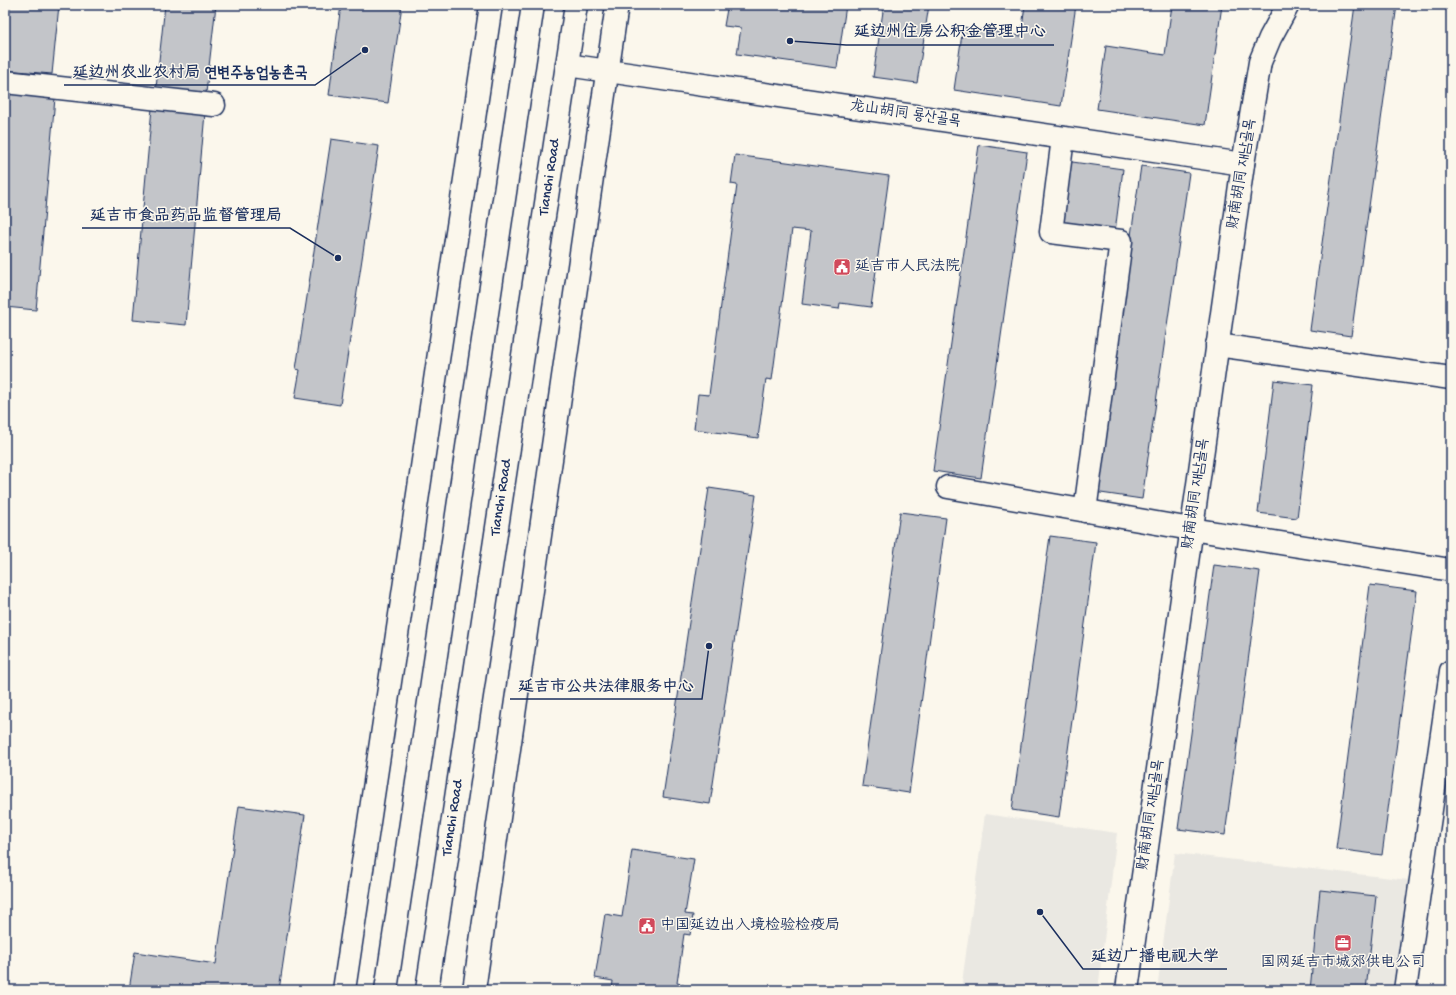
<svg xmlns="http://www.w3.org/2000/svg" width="1456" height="995" viewBox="0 0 1456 995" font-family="'Gochi Hand','LXGW WenKai TC','Poor Story',sans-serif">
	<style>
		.built { fill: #eae8e2 }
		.building { fill: #c3c5c9; stroke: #1b2f5e }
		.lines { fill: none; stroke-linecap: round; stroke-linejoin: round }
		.minor-casing { stroke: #1b2f5e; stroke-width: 25 }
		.major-casing { stroke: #1b2f5e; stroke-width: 25 }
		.minor { stroke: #fbf7ec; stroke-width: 22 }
		.major { stroke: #fbf7ec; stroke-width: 22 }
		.labels { text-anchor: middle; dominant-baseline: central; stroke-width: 3; stroke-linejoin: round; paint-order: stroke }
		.street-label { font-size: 15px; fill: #1b2f5e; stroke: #fbf7ec }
		.poi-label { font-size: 15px; fill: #1b2f5e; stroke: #fbf7ec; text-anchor: start }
		.leader { fill: none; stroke: #1b2f5e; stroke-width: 1.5 }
		.callout-dot { fill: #1b2f5e; stroke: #fbf7ec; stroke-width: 1.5 }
		.callout-label { font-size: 16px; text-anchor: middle; font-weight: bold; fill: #1b2f5e; stroke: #fbf7ec; stroke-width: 3; stroke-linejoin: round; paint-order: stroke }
	</style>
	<rect width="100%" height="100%" fill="#fbf7ec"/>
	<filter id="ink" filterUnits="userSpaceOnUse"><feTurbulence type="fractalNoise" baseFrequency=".025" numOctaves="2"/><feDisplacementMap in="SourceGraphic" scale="8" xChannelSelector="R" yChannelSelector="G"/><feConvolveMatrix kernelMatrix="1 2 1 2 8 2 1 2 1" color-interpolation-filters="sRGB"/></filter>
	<g filter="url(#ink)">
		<g class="built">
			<path d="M985,814L1117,833L1098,990H961Z"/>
			<path d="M1175,853L1409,880L1392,990H1157Z"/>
		</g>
		<g class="building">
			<path d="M8,5H59L52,74L5,70V33Z"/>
			<path d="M165,5H216L206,93L156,88Z"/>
			<path d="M341,5H402L388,103L329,95Z"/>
			<path d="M698,5H846L837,68L737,54L741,28L724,26L727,9Z"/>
			<path d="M884,5H929L917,83L873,77Z"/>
			<path d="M1025,5H1076L1061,106L954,90L963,27L1021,36Z"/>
			<path d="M1172,5H1222L1205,125L1097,109L1106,46L1165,55Z"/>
			<path d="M1355,5H1397L1351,336L1310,330Z"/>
			<path d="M5,93L55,98L36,310L5,307Z"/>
			<path d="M152,108L205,113L186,325L133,320Z"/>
			<path d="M331,139L379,146L340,405L295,398L300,370L296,369Z"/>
			<path d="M979,145L1027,152L981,478L933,471Z"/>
			<path d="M735,155L889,176L871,307L840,303L839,309L802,304L811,231L792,229L772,380L766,379L758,438L694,429L698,394L709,395L737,185L731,184Z"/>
			<path d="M1065,161L1123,169L1115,232L1057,225Z"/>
			<path d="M1141,166L1189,173L1142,499L1094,492Z"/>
			<path d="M1274,380L1313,385L1297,518L1258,513Z"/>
			<path d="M709,488L756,495L710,804L663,797Z"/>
			<path d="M900,512L946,518L909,793L862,786Z"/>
			<path d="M1050,536L1096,542L1059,817L1012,810Z"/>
			<path d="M1214,565L1260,571L1225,835L1178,829Z"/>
			<path d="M1370,585L1417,591L1382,855L1336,849Z"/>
			<path d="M239,806L305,815L279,990H129L135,952L216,964Z"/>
			<path d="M632,850L694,859L685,914L693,915L690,935L684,934L677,983L683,984L682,990H612L613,981L595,978L605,914L622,917Z"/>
			<path d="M1320,890L1376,896L1366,990H1310Z"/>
		</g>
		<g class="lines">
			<defs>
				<g id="minor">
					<path d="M567,65L1243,164"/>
					<path d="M5,82L214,105"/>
					<path d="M1063,138L1051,232L1121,241L1085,511"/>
					<path d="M1217,345L1451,378"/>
					<path d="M948,487L1191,529L1451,570"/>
					<path d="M344,990L491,5"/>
					<path d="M474,990L617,5"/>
					<path d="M1127,990L1243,164L1260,62L1270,38L1288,5"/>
					<path d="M1405,990L1451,671"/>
				</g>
				<g id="major">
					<path d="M386,990L533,5"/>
					<path id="s1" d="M427,990L576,5"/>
				</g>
			</defs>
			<use href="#minor" class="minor-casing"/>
			<use href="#major" class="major-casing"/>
			<use href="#minor" class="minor"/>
			<use href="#major" class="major"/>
		</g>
	</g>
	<defs>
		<symbol id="civic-square" viewBox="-11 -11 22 22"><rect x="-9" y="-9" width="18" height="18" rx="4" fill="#d1495b" stroke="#fbf7ec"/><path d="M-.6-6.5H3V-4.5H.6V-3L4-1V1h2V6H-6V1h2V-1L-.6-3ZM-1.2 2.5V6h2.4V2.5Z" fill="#fff"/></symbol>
		<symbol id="office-square" viewBox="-11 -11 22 22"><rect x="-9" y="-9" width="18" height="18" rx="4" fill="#d1495b" stroke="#fbf7ec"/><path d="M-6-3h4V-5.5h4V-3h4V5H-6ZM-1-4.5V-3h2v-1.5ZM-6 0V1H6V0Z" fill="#fff"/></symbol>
	</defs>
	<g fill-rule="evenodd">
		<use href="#civic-square" x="832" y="257" width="20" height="20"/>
		<use href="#civic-square" x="637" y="916" width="20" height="20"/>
		<use href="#office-square" x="1333" y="933" width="20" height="20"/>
	</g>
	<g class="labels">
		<g class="street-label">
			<text transform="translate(905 114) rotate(8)">龙山胡同 룡산골목</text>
			<text transform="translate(1242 174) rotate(-81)">财南胡同 재남골목</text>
			<text stroke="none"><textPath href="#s1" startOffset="822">Tianchi Road</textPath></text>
			<text transform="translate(1196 494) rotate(-82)">财南胡同 재남골목</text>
			<text stroke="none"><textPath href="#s1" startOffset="498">Tianchi Road</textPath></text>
			<text transform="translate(1151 815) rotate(-82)">财南胡同 재남골목</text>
			<text stroke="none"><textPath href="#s1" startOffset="174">Tianchi Road</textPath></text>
		</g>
		<g class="poi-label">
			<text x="855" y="267">延吉市人民法院</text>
			<text x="660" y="926">中国延边出入境检验检疫局</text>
			<text x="1343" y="963" text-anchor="middle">国网延吉市城郊供电公司</text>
		</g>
	</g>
	<path class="leader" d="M790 41L846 45H1054M365 50L315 85H64M338 258L290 228H82M709 646L702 699H510M1040 912L1083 969H1227"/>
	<g class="callout-dot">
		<circle cx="790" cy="41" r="4"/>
		<circle cx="365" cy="50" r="4"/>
		<circle cx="338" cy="258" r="4"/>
		<circle cx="709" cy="646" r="4"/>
		<circle cx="1040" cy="912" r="4"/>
	</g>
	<g class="callout-label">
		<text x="950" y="36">延边州住房公积金管理中心</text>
		<text x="190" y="77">延边州农业农村局 연변주농업농촌국</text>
		<text x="186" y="220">延吉市食品药品监督管理局</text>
		<text x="606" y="691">延吉市公共法律服务中心</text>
		<text x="1155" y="961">延边广播电视大学</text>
	</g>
	<rect width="1456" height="995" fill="none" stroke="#fbf7ec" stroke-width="20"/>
	<rect x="10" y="10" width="1436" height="975" fill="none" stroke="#1b2f5e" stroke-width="1.5" filter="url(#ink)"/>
</svg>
